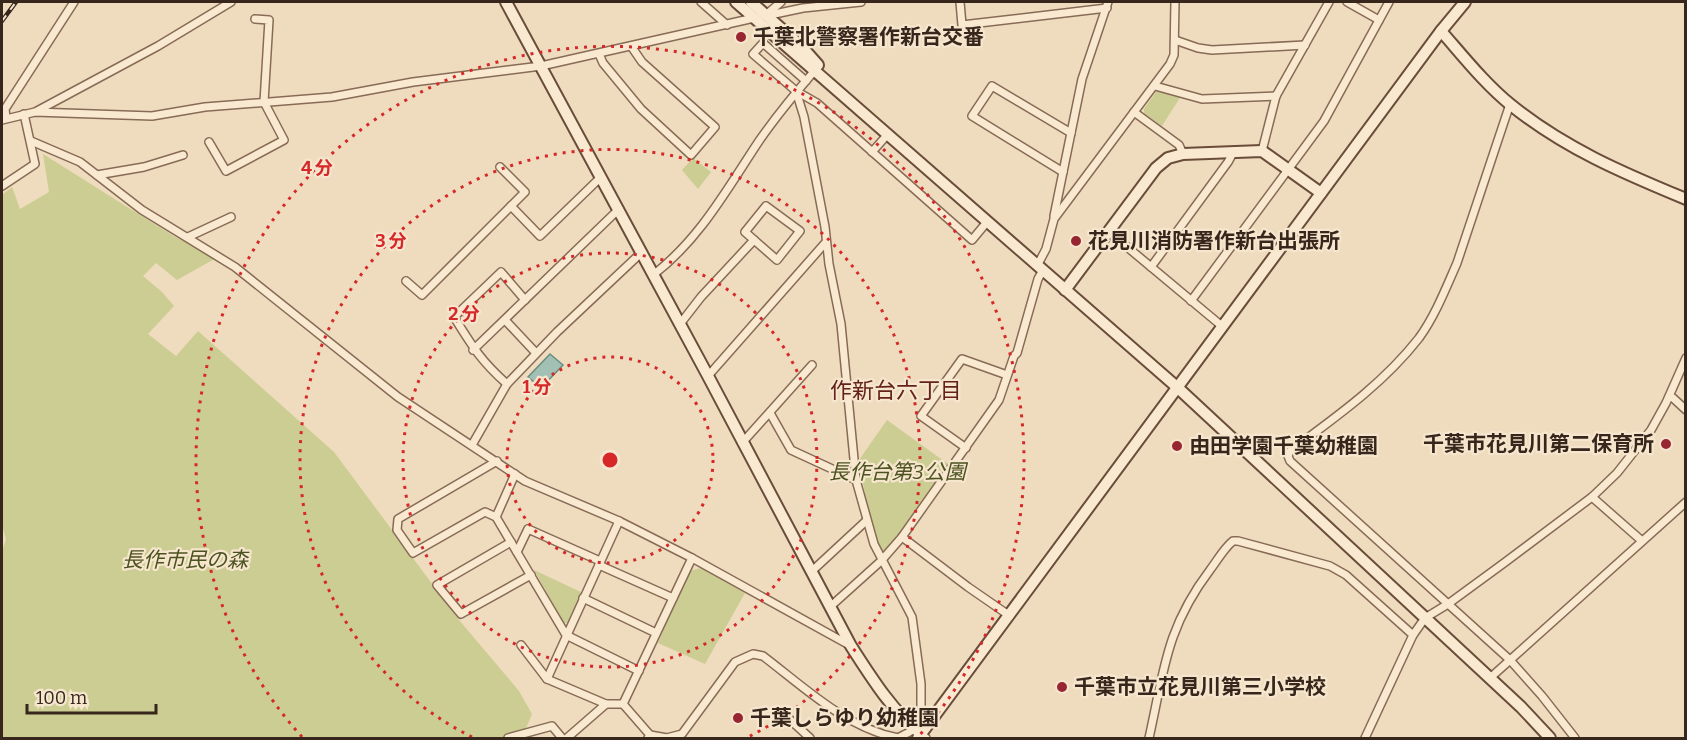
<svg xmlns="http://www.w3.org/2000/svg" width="1687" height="740" viewBox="0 0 1687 740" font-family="Bitter,'Noto Sans JP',serif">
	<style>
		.green { fill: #cccd92 }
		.water { fill: #a2c0b4; stroke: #698e81; stroke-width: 1.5 }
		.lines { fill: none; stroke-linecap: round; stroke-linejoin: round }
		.street-casing { stroke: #876b56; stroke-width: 10 }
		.secondary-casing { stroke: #694d3a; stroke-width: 14 }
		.street { stroke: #fae9d1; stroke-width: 7 }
		.secondary { stroke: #fae9d1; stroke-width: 10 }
		.rail-casing { stroke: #36261b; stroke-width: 4.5 }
		.rail { stroke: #f6e6ce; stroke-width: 2; stroke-dasharray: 7; stroke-linecap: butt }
		.ring { fill: none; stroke: #d62828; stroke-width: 3; stroke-dasharray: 3 6 }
		.poi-dot { fill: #982532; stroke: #f6e6ce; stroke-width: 2 }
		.labels { text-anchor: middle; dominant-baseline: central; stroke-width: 4.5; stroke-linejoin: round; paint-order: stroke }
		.poi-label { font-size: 21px; font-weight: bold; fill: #36261b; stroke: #f6e6ce; text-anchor: start }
		.park-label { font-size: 21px; font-style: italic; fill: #4c5321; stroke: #f6e6ce }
		.neighbourhood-label { font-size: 22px; fill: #64221a; stroke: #f6e6ce }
		.centre { fill: #d62828; stroke: #f6e6ce; stroke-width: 3 }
		.ring-label { font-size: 18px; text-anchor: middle; font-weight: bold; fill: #d62828; stroke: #f6e6ce; stroke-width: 4.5; stroke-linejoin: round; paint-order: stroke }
	</style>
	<rect width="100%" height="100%" fill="#efdbbe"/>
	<g class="green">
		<path d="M1160,91L1181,96L1162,126L1144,113V109L1156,92Z"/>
		<path d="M43,154L175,237L218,257L177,280L156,263L143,276L162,292L174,306L148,334L176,356L198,331L334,452L459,620L519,691L532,714L522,738H2V552L6,539L2,525V195L12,187L20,209L49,192Z"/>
		<path d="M693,158L711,172L698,189L682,170Z"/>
		<path d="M887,420L948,464L885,552L882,553L869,517L859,460Z"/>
		<path d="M701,568L745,593L705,664L658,643L688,571Z"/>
		<path d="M534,570L583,593L568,623H564Z"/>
	</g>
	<path class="water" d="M550,354L563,365L541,388L528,377Z"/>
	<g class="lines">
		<defs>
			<g id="street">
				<path d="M701,2L727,25"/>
				<path d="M960,2L962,25L1107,8"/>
				<path d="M1347,2L1379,20"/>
				<path d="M767,14L781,2"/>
				<path d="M765,16L803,8L861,2"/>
				<path d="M1175,40L1198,48L1212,50L1305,45"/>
				<path d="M599,54L603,63L641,109L691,155L715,127L642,62L631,46"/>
				<path d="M806,81L763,43L753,54L796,91L817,103L972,240L987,222"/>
				<path d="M1155,86L1202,99L1276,96"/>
				<path d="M796,91L804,117L825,227L829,264L841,324L856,480L874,544L912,617L921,684V734L926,738"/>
				<path d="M1510,104L1457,263C1446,288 1435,316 1419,338C1383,384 1336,417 1290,451L1288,456L1290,461L1510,660L1542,696L1575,738"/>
				<path d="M37,111L158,46L231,2"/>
				<path d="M1134,112L1179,145L1183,154"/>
				<path d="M6,118L5,109L74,2"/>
				<path d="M2,120L35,112L152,116L205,107L332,97L413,82L541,66L754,18"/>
				<path d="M31,141L80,162L142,210L235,267L398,397L525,481L619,521L692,558L851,646"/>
				<path d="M209,142L226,171L284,140L264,102L269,20L255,19"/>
				<path d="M1262,151L1276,96L1329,2"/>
				<path d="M872,152L888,134"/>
				<path d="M1063,172L972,116L992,86L1071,133"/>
				<path d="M97,175L144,167L183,155"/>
				<path d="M2,186L35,164L24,114"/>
				<path d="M511,206L540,236L601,177"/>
				<path d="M766,206L800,231L777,260L745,232Z"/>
				<path d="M1054,216L1082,79L1108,2"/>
				<path d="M1108,231L1223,327"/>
				<path d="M188,237L231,217"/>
				<path d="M1037,266L1046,249L1054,219L1170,64L1174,55L1175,2"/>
				<path d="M1151,267L1228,162L1234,151"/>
				<path d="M653,275C700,239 727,189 759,141C777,115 797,91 817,68"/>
				<path d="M406,281L422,295L525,192L500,167"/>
				<path d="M1191,301L1324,121L1389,2"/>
				<path d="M505,320L536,353"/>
				<path d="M680,324L701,297L754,240"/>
				<path d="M473,350L619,209"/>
				<path d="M708,376L826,242"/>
				<path d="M507,384C481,361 472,346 454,317L501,272L525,300"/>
				<path d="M1673,398L1686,410"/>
				<path d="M770,413L791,450L856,480"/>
				<path d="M742,443L812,365"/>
				<path d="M472,445L507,384L557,332L642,252"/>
				<path d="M966,448L921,416L962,359L1007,375"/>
				<path d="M515,474L496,517L566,635L639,671"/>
				<path d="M1592,497L1642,541"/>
				<path d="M496,517L485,512L413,553L397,530L398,519L497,461"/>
				<path d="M902,537L968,587L1010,616"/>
				<path d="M511,542L437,585L461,614L531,575"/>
				<path d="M517,552L528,529L600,561"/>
				<path d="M599,565L673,598"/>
				<path d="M812,571L866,521"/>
				<path d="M583,598L656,633"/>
				<path d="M831,606L881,561L902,537L999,400L1014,356L1017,353L1038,279L1043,270"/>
				<path d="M521,645L547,679L606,704"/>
				<path d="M1490,678L1686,502"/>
				<path d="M547,679L619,521"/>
				<path d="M623,704L650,735L648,738"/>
				<path d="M786,716L810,738"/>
				<path d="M650,735L667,738"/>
				<path d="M508,738L552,726L562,738"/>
				<path d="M567,738L606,704H623L692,558"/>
				<path d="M667,738L682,734L735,662L753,654L763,656C804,687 846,728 898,738"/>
				<path d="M898,738L915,729"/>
				<path d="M1149,738C1164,671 1166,628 1210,570C1217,561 1224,548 1233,541H1238L1330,566L1346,575L1413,635"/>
				<path d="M1365,738L1413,635L1425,618L1448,604L1504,563L1592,497L1617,473L1651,430L1666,403L1686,358"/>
			</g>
			<g id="secondary">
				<path d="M506,2L708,376L851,646C871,677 892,711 921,734"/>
				<path d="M736,2L1178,388L1521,707L1550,738"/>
				<path d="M751,2L802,47L818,65"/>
				<path d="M1441,31C1463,56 1485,84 1511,105C1564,148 1623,173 1686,199"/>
				<path d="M1065,290L1156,168L1168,158L1183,154L1262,151L1321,193"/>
				<path d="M918,738L1441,31L1465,2"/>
			</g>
		</defs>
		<use href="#street" class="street-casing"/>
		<use href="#secondary" class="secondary-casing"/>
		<use href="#street" class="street"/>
		<use href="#secondary" class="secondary"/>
		<defs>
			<path id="rail" d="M2,21L16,2"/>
		</defs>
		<use href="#rail" class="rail-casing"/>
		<use href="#rail" class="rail"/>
	</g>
	<g class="ring">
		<circle cx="610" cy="460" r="103"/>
		<circle cx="610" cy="460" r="207"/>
		<path d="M472 737A310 310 0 1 1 748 737"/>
		<path d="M302 737A414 414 0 1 1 918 737"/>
	</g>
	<g class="poi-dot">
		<circle cx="741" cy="37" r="6"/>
		<circle cx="1076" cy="241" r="6"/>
		<circle cx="1666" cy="444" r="6"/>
		<circle cx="1177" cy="446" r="6"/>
		<circle cx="1062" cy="687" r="6"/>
		<circle cx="738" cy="718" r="6"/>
	</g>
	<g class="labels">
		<g class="poi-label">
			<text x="753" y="37">千葉北警察署作新台交番</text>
			<text x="1088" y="241">花見川消防署作新台出張所</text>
			<text x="1654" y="444" text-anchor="end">千葉市花見川第二保育所</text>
			<text x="1189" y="446">由田学園千葉幼稚園</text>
			<text x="1074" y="687">千葉市立花見川第三小学校</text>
			<text x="750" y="718">千葉しらゆり幼稚園</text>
		</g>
		<g class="park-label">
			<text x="897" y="472">長作台第3公園</text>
			<text x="185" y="560">長作市民の森</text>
		</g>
		<g class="neighbourhood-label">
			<text x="896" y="390">作新台六丁目</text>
		</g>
	</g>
	<circle cx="610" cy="460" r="9" class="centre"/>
	<g class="ring-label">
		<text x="317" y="174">4 分</text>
		<text x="391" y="247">3 分</text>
		<text x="464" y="320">2 分</text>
		<text x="537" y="393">1 分</text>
	</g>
	<rect width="1687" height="740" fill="none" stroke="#36261b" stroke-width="6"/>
	<path d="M27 704v9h129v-9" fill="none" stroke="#36261b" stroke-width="3"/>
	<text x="36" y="704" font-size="18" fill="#36261b" stroke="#f6e6ce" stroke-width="4.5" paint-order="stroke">100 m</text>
</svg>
